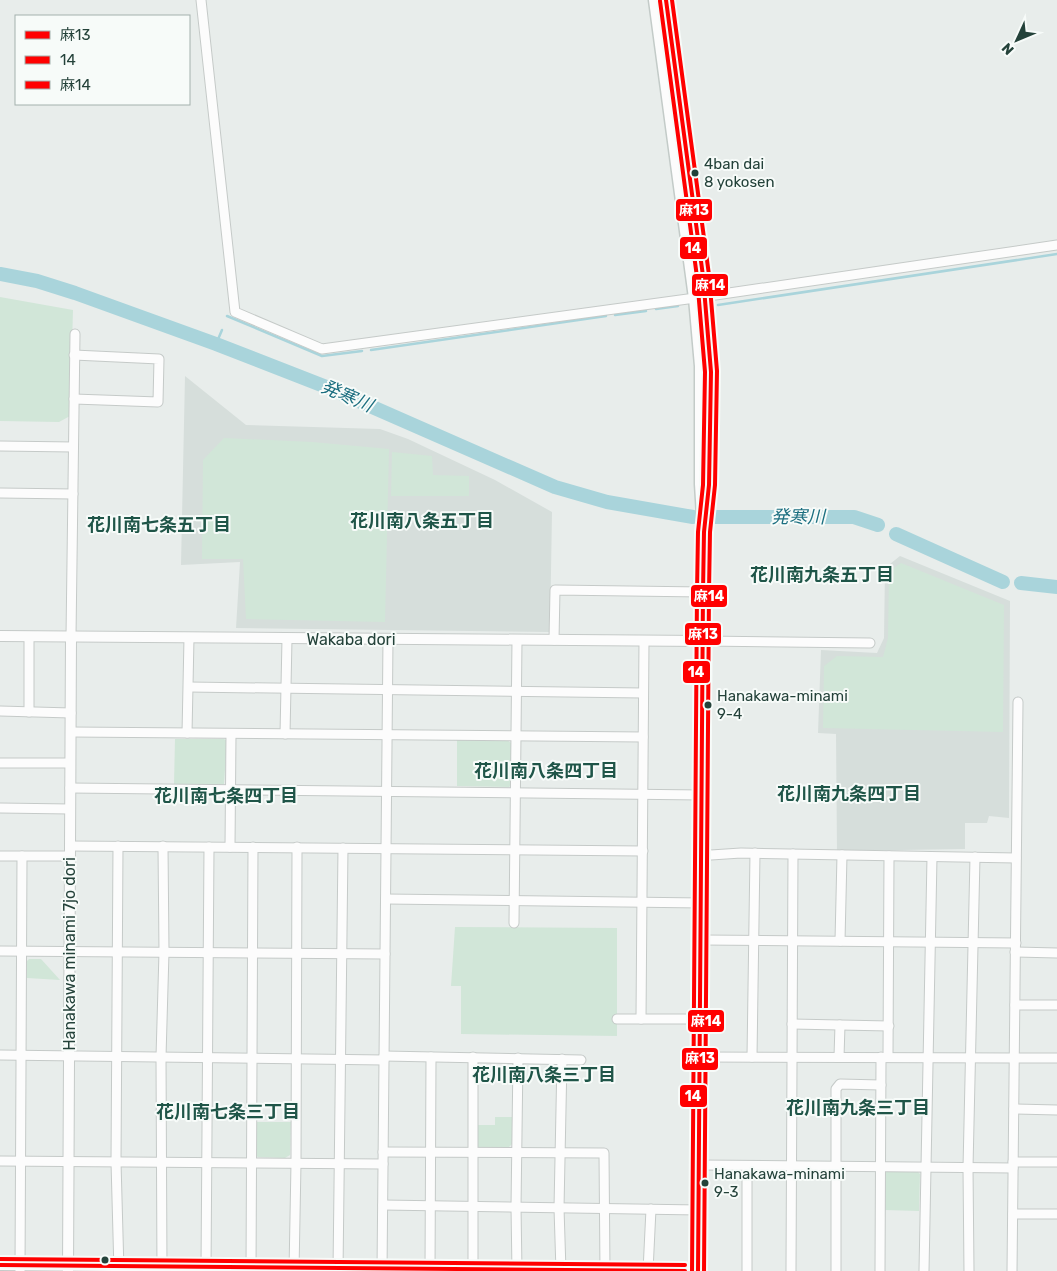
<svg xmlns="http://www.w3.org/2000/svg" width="1057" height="1271" viewBox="0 0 1057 1271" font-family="Rubik,'Noto Sans JP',sans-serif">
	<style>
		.built { fill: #d6dedb }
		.green { fill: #d1e6d8 }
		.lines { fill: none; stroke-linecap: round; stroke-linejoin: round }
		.stream { stroke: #a9d4db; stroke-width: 2.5 }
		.river { stroke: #a9d4db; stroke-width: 14 }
		.minor-casing { stroke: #c5cac8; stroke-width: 11 }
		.tertiary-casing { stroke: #c5cac8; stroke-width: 12 }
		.secondary-casing { stroke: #c3cbc8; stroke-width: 15 }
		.minor { stroke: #fcfcfc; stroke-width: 9 }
		.tertiary { stroke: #fcfcfc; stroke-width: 10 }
		.secondary { stroke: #fcfcfc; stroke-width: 12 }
		.bus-1-casing { stroke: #f7fbf9; stroke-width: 8 }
		.bus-2-casing { stroke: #f7fbf9; stroke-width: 8 }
		.bus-3-casing { stroke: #f7fbf9; stroke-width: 8 }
		.bus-1 { stroke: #f00; stroke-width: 4 }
		.bus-2 { stroke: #f00; stroke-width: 4 }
		.bus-3 { stroke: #f00; stroke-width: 4 }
		.bus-dot { fill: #24423a; stroke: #f7fbf9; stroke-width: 2 }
		.labels { text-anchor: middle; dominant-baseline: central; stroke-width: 4; stroke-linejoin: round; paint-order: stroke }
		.bus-label { font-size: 15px; fill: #24423a; stroke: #f7fbf9; text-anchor: start }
		.street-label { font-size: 16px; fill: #24423a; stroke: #f7fbf9 }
		.water-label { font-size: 18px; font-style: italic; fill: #1c6f80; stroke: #f7fbf9 }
		.neighbourhood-label { font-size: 18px; font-weight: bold; fill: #1f5548; stroke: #f7fbf9 }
		.line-badge { stroke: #f7fbf9; stroke-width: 2 }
		.badge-label { font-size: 14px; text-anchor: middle; font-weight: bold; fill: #fff }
	</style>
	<rect width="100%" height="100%" fill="#e8edeb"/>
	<g class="built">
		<path d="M185,376L246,425L380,429L408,439L495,480L552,512L550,632L236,628L240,562L181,565Z"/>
		<path d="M900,556L1010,601L1009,818L989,816L987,823H965V849L837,851L836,734L818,733L821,650L877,653L884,638L885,568Z"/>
	</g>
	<g class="green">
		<path d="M0,297L73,310L70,416L59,422L0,421Z"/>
		<path d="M224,438L312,442L389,449L385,622L246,619L243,559H202L203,460Z"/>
		<path d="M392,452L432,456L433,475L469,476V496H391Z"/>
		<path d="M901,563L1004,605L1003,732L823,728L824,666L837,656L883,657L888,638L889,571Z"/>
		<path d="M175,739H224L227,741L224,784H174Z"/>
		<path d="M457,740H507L511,743V785L509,787L457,786Z"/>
		<path d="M455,927L617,928V1036L461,1034V986H451Z"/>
		<path d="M29,959H41L60,980L27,978V961Z"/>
		<path d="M495,1117H512V1144L509,1147H477V1125H495Z"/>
		<path d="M255,1122H291L290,1155L285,1158L258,1157L255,1155Z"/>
		<path d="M886,1172H918L920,1174L919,1211L884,1210Z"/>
	</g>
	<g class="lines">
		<g class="stream">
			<path d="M718,305L1057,254"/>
			<path d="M656,309L678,306"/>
			<path d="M615,315L646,311"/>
			<path d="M227,316L322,356L362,351"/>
			<path d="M216,344L222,330"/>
			<path d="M371,350L606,316"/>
		</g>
		<g class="river">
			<path d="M0,274L37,281L75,293L216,344L329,388L555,487L607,502L693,517"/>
			<path d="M715,517H854L878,525"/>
			<path d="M896,534L1003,582"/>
			<path d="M1021,583L1057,587"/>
		</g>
		<defs>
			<g id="minor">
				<path d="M201,0L235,312L322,349L695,298L1057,245"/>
				<path d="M74,399L158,402L159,359L74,355"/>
				<path d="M0,446L73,447"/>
				<path d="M0,493L73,494"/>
				<path d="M29,637V712"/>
				<path d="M71,637L75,334"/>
				<path d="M554,640L555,590L703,592"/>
				<path d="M703,641L870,643"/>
				<path d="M189,687L643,693"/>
				<path d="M0,711L71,713"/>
				<path d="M71,732L643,737"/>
				<path d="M187,733L189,638"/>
				<path d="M285,734L287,639"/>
				<path d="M0,763H70"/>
				<path d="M70,788L702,795"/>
				<path d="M0,808L70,809"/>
				<path d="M70,846L643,851"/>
				<path d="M118,846L116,1162L119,1271"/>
				<path d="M230,847L231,734"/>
				<path d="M702,853L711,855L741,853L1016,858"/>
				<path d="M0,856H70"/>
				<path d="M386,899L702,903"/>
				<path d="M514,923L517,640"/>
				<path d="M702,940L1016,943"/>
				<path d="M840,941L842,855"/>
				<path d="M0,951L385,954"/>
				<path d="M1015,952L1057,953"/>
				<path d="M1015,1005H1057"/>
				<path d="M617,1019H701"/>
				<path d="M641,1019L644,641"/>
				<path d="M792,1024L889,1026"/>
				<path d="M0,1055L384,1060"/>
				<path d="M384,1056L581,1060"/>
				<path d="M701,1057L1057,1058"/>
				<path d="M752,1057L755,853"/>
				<path d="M839,1057L840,1025"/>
				<path d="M888,1057L889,856"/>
				<path d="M1014,1109L1057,1110"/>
				<path d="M383,1152L604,1153L605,1271"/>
				<path d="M0,1161L383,1164"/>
				<path d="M1013,1162H1057"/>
				<path d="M699,1165L1013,1168"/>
				<path d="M383,1205L699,1210"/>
				<path d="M1013,1214H1057"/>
				<path d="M20,1271L22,856"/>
				<path d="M162,1271L161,1057L164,952L163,846"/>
				<path d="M206,1271L209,847"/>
				<path d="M251,1271L253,847"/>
				<path d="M294,1271L296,1163L297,847"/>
				<path d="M338,1271L343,848"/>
				<path d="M382,1271L388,639"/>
				<path d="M430,1271L431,1057"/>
				<path d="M473,1271V1057"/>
				<path d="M517,1271L516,1207L518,1058"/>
				<path d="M561,1271L559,1208L562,1059"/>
				<path d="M648,1271L651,1209"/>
				<path d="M747,1271V1166"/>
				<path d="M791,1271L793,854"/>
				<path d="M836,1271V1089L840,1084L881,1085"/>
				<path d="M880,1271L881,1057"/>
				<path d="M924,1271L932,857"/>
				<path d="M969,1271L968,1168L975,857"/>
				<path d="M1012,1271L1018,702"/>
			</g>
			<g id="tertiary">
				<path d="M0,636L703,641"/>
				<path d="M0,1265L685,1271"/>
				<path d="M68,1271L71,637"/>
			</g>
			<g id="secondary">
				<path d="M655,0L695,298L701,366V484L704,532L698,1271"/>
				<path d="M666,0L703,276L711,372L709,485"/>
			</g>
		</defs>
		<use href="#minor" class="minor-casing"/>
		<use href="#tertiary" class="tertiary-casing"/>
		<use href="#secondary" class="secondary-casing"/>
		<use href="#minor" class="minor"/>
		<use href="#tertiary" class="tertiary"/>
		<use href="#secondary" class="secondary"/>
		<defs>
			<g id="bus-1">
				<path d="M666,0L703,276L711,372L709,485L704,532L703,592L698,1271"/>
				<path d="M0,1265L685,1271"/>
			</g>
			<path id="bus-2" d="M660,1L697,277L705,372L703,485L698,532L697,592L692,1271"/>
			<g id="bus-3">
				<path d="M672,0L709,275L717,371L715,485L710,532L709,592L704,1271"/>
				<path d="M0,1259L685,1265"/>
			</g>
		</defs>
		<use href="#bus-1" class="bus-1-casing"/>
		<use href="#bus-2" class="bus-2-casing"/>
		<use href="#bus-3" class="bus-3-casing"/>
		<use href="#bus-1" class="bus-1"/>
		<use href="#bus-2" class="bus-2"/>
		<use href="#bus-3" class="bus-3"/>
	</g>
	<g class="bus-dot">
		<circle cx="695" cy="173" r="4.5"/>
		<circle cx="708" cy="705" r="4.5"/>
		<circle cx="705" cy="1183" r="4.5"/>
		<circle cx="105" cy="1260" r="4.5"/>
	</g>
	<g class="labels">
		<g class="bus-label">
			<text x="704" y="164">4ban dai<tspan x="704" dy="18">8 yokosen</tspan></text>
			<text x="717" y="696">Hanakawa-minami<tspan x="717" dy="18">9-4</tspan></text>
			<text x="714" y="1174">Hanakawa-minami<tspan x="714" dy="18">9-3</tspan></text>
		</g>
		<g class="street-label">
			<text x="351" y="639">Wakaba dori</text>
			<text transform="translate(69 954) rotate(-90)">Hanakawa minami 7jo dori</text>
		</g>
		<g class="water-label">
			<text transform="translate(347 396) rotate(23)">発寒川</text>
			<text x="798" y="517">発寒川</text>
		</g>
		<g class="neighbourhood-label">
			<text x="422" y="521">花川南八条五丁目</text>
			<text x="159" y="525">花川南七条五丁目</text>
			<text x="822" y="575">花川南九条五丁目</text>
			<text x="546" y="771">花川南八条四丁目</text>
			<text x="849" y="794">花川南九条四丁目</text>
			<text x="226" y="796">花川南七条四丁目</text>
			<text x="544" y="1075">花川南八条三丁目</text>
			<text x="858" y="1108">花川南九条三丁目</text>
			<text x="228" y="1112">花川南七条三丁目</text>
		</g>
	</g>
	<g class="line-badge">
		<rect x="675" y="198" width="38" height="24" rx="5" fill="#f00"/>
		<rect x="679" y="236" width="29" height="24" rx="5" fill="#f00"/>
		<rect x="691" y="273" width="38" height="24" rx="5" fill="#f00"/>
		<rect x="690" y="584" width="38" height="24" rx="5" fill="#f00"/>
		<rect x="684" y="622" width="38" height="24" rx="5" fill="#f00"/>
		<rect x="682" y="660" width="29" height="24" rx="5" fill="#f00"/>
		<rect x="687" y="1009" width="38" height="24" rx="5" fill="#f00"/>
		<rect x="681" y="1047" width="38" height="24" rx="5" fill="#f00"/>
		<rect x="679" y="1084" width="29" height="24" rx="5" fill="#f00"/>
	</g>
	<g class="badge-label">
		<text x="694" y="215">麻13</text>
		<text x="693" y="253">14</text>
		<text x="710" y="290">麻14</text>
		<text x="709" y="601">麻14</text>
		<text x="703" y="639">麻13</text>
		<text x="696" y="677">14</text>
		<text x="706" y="1026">麻14</text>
		<text x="700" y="1063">麻13</text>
		<text x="693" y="1101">14</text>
	</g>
	<rect x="15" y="15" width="175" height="90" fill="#f7fbf9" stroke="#a3b1ad"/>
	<rect x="25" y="31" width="25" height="8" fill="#ff0000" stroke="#a3b1ad"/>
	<text x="60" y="40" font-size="15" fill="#24423a">麻13</text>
	<rect x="25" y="56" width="25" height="8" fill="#ff0000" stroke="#a3b1ad"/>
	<text x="60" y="65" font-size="15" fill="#24423a">14</text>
	<rect x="25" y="81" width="25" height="8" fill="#ff0000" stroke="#a3b1ad"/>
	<text x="60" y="90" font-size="15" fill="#24423a">麻14</text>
	<g transform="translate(1017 40) rotate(226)" stroke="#f7fbf9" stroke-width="4" paint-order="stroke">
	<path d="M0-4L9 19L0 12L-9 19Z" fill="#24423a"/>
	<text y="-8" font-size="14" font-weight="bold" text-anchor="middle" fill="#24423a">N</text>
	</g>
</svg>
